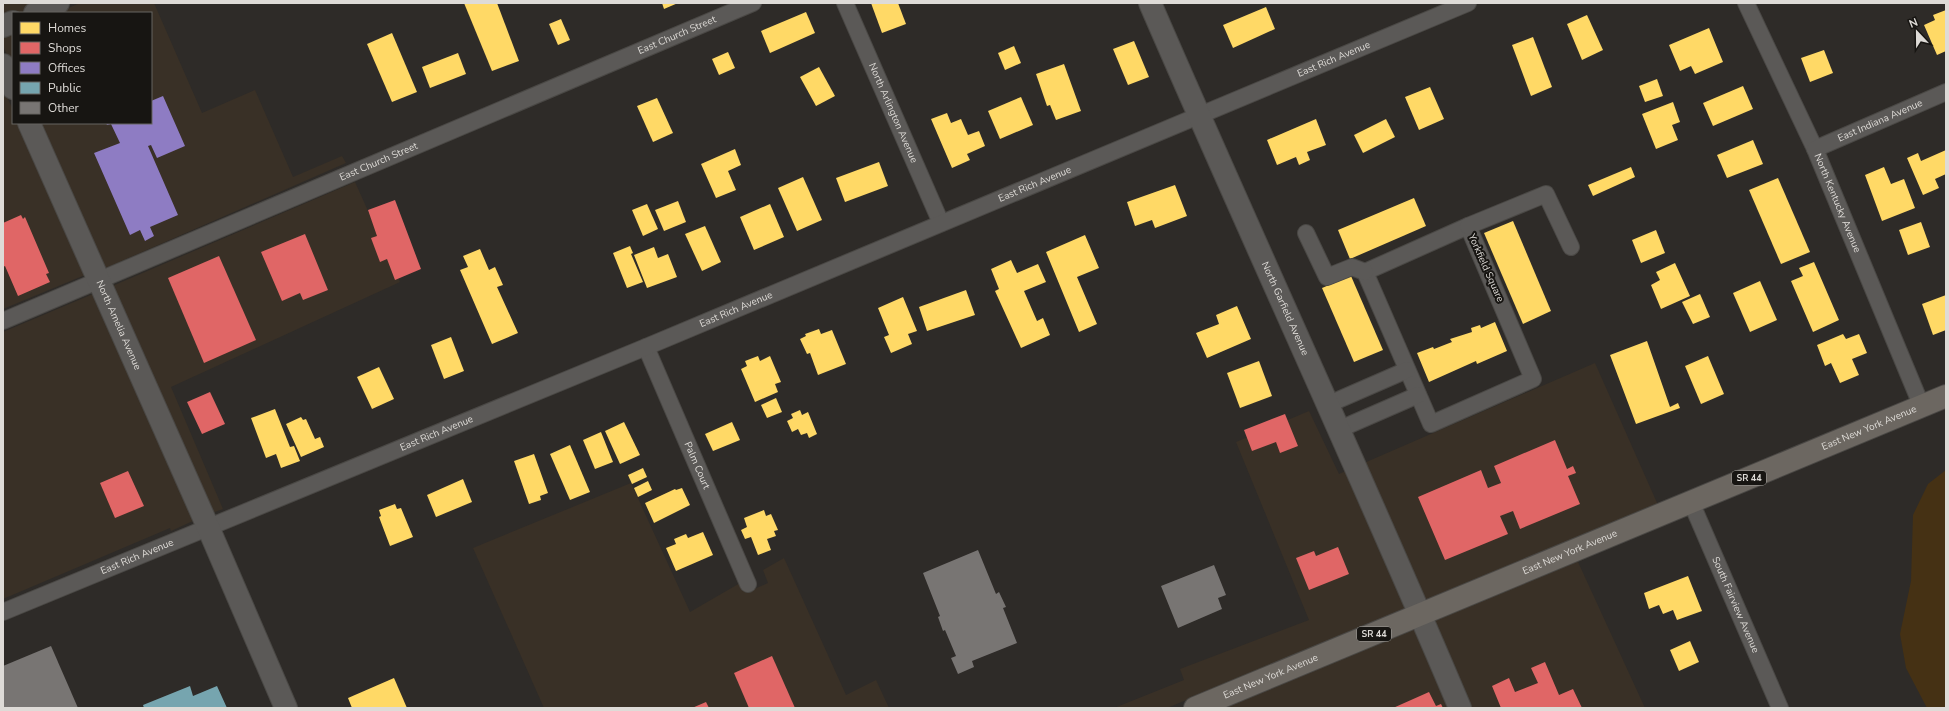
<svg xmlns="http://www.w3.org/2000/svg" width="1949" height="711" viewBox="0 0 1949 711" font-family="'Nunito Sans',sans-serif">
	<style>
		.built { fill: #393026 }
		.green { fill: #453114 }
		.homes { fill: #ffd966 }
		.shops { fill: #e06666 }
		.offices { fill: #8e7cc3 }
		.public { fill: #76a5af }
		.building { fill: #787573 }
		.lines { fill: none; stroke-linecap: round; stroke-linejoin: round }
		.street-casing { stroke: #4a4845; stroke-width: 18 }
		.secondary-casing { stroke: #4a4845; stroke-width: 24 }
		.primary-casing { stroke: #4a4845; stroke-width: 24 }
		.street { stroke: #5b5957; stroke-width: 16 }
		.secondary { stroke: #5b5957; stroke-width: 22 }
		.primary { stroke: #6c6761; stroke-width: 22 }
		.labels { text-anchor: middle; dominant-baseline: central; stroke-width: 4; stroke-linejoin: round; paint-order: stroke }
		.shield { fill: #171512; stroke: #a2a09c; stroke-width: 1 }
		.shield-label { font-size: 9px; font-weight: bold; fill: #dedbd7 }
		.street-label { font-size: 10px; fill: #dedbd7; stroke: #171512 }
	</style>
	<rect width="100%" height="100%" fill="#2e2b28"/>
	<g class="built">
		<path d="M3,3H58L35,13H13L3,26Z"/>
		<path d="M80,3H154L202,113L255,90L293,177L342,156L346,163L101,270L37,123H151V13H57Z"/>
		<path d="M13,32V68L3,46V36Z"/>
		<path d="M3,88L13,110V123H19L85,275L3,309Z"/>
		<path d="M355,182L400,282L171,387L223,509L212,513L110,287Z"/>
		<path d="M93,294L195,520L171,531L170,528L3,599V332Z"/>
		<path d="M1595,363L1658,505L1425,602L1364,463Z"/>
		<path d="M1309,411L1339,474L1348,470L1408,609L1167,708H1114L1184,680L1180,669L1309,620L1236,442Z"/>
		<path d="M631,483L690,612L747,579L752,590L768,583L763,570L784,558L846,695L876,680L889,708H544L473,548Z"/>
		<path d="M1597,553L1578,562L1645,708H1470L1433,621Z"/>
		<path d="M1416,628L1450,708H1222Z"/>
	</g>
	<path class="green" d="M1946,470V708H1927L1906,668L1900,634L1911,581L1913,515L1928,484Z"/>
	<g class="homes">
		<path d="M464,3H497L519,61L492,71Z"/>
		<path d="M662,3H678L664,9Z"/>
		<path d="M871,3H898L906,24L882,33Z"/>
		<path d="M1266,7L1275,29L1233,48L1223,25Z"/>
		<path d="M1946,10V51L1937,55L1924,25L1935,20L1933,15Z"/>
		<path d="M806,12L815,33L770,53L761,31Z"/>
		<path d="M1587,15L1603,50L1582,60L1567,24Z"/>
		<path d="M561,19L570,40L558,45L549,24Z"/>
		<path d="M1709,28L1723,62L1695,74L1691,66L1680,71L1669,45Z"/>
		<path d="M392,33L417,92L392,102L367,44Z"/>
		<path d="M1533,37L1552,87L1531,96L1512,45Z"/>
		<path d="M1134,41L1149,77L1128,85L1113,49Z"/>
		<path d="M1014,46L1021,63L1005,70L998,53Z"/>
		<path d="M1824,50L1833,73L1810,82L1801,58Z"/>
		<path d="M728,52L735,68L719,75L712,59Z"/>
		<path d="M458,53L466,74L430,88L422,67Z"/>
		<path d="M1064,64L1081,111L1056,120L1050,105L1047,106L1036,74Z"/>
		<path d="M819,67L835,96L816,106L800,77Z"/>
		<path d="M1657,79L1663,96L1645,102L1639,86Z"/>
		<path d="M1743,86L1753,109L1713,126L1703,103Z"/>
		<path d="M1430,87L1444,119L1419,130L1405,97Z"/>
		<path d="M1021,97L1033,125L1000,139L988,111Z"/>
		<path d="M657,98L673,133L653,142L637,106Z"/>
		<path d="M1673,102L1680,122L1672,125L1678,140L1656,149L1642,114Z"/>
		<path d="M947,113L951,123L961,119L968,135L979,131L985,146L967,154L970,160L952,168L931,119Z"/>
		<path d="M1316,119L1326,145L1307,152L1310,160L1299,165L1296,157L1277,165L1267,140Z"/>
		<path d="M1386,119L1395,137L1363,153L1354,135Z"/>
		<path d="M1753,140L1763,164L1727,178L1717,155Z"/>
		<path d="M735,149L741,165L728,171L736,190L716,198L701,164Z"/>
		<path d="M1946,150V174L1935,179L1939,188L1923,195L1907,158L1918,153L1921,161Z"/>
		<path d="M879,162L888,186L845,202L836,178Z"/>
		<path d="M1631,167L1635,177L1593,196L1588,185Z"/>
		<path d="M1884,167L1891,184L1904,179L1915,208L1882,221L1865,175Z"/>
		<path d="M803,177L822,220L797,231L778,188Z"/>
		<path d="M1778,178L1810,252L1781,264L1749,190Z"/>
		<path d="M1175,185L1187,216L1155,228L1152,220L1135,226L1127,202Z"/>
		<path d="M1414,198L1426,226L1350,259L1338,230Z"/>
		<path d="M678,201L686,222L664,231L655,210Z"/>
		<path d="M647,204L658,229L643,236L632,210Z"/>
		<path d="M770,204L784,237L754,250L740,217Z"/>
		<path d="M1513,221L1551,311L1523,324L1484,233Z"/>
		<path d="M1921,222L1930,247L1908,255L1899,230Z"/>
		<path d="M705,226L721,262L702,271L685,234Z"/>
		<path d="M1656,230L1665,253L1641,263L1632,240Z"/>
		<path d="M1085,235L1099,268L1077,277L1097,324L1079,332L1046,252Z"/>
		<path d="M630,246L633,253L631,254L643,282L627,288L613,253Z"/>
		<path d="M654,247L658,258L668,254L677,277L647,288L634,255Z"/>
		<path d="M480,249L489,270L495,267L503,285L497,287L518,333L492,344L460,270L468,267L463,256Z"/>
		<path d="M1011,260L1017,273L1038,264L1046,282L1024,291L1037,321L1043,318L1050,335L1021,348L995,291L999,289L991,269Z"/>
		<path d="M1814,262L1839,320L1813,332L1791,281L1803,276L1799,268Z"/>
		<path d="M1675,263L1690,296L1661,309L1651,285L1660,280L1656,272Z"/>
		<path d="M1351,276L1383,350L1354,362L1322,288Z"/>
		<path d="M1760,281L1777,320L1750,332L1733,293Z"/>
		<path d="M966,290L975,315L927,331L919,307Z"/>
		<path d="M1700,294L1710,317L1693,324L1682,302Z"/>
		<path d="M1946,295V330L1933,335L1922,304Z"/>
		<path d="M903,297L917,331L908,334L912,344L891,353L884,337L889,335L878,308Z"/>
		<path d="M1237,306L1251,339L1207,358L1196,333L1219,324L1216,315Z"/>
		<path d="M1495,322L1507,351L1477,364L1476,361L1429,382L1417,353L1433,347L1434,349L1452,342L1450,339L1472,332L1471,328L1480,325L1481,328Z"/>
		<path d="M819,329L821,334L832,330L846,364L818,375L810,353L807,354L800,339L806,336L805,334Z"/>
		<path d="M1843,334L1846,339L1859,334L1867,353L1852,359L1859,375L1840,383L1831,363L1825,366L1817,345Z"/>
		<path d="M451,337L464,371L444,379L431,345Z"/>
		<path d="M1647,341L1670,407L1678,403L1680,408L1636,424L1610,355Z"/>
		<path d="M758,356L760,361L770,356L781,382L775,384L778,392L755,402L741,369L747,366L745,361Z"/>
		<path d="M1708,356L1724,394L1701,404L1685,366Z"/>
		<path d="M1259,361L1272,396L1240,408L1227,373Z"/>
		<path d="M379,367L394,399L372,409L357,377Z"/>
		<path d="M776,398L782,412L767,418L761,405Z"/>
		<path d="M275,409L290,447L294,446L300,461L281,468L276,454L266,458L251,418Z"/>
		<path d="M800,410L802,415L808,412L817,434L809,438L807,433L801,435L798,429L792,432L787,421L793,418L791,414Z"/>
		<path d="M301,417L303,420L306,419L315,439L320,437L324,447L301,457L286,424Z"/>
		<path d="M624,422L640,455L620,464L605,431Z"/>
		<path d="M732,422L740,440L713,451L705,434Z"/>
		<path d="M601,432L613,462L595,469L583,440Z"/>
		<path d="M570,445L590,492L570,500L550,454Z"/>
		<path d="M534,454L548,493L540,496L541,500L529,504L514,461Z"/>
		<path d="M643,468L647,477L632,484L628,475Z"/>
		<path d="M463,479L472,502L436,517L427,495Z"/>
		<path d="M648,481L652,490L638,497L634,488Z"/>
		<path d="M682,488L690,505L654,523L645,503L675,489L676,490Z"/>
		<path d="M395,504L397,509L401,508L413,537L390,546L379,517L381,516L379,510Z"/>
		<path d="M764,510L766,516L771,514L778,530L774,531L776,536L767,539L771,550L758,555L751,537L745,539L741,530L747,527L744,518Z"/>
		<path d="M703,532L713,555L676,571L666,548L676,544L674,539L686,534L688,538Z"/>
		<path d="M1688,576L1702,611L1677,620L1673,610L1663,614L1659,605L1649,609L1644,593Z"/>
		<path d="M1690,641L1699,662L1679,671L1670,650Z"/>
		<path d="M394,678L407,708H352L348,698Z"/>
	</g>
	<g class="shops">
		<path d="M395,200L421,269L395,280L387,259L380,262L371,238L377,236L368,210Z"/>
		<path d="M21,215L23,219L25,217L49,273L46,274L50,282L18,296L5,266L3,267V223Z"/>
		<path d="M305,234L328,290L303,300L300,293L282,301L261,252Z"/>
		<path d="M219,256L256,340L204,363L168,278Z"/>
		<path d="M210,392L225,424L202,434L187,402Z"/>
		<path d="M1285,414L1298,446L1280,453L1276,442L1252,451L1244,430Z"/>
		<path d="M1555,440L1567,469L1573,466L1576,473L1568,476L1580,504L1520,529L1513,511L1500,516L1508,534L1445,560L1418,497L1481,470L1488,488L1501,483L1494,466Z"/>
		<path d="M128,471L144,506L115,518L100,483Z"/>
		<path d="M1338,547L1349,574L1309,590L1296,558L1314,551L1316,556Z"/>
		<path d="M772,656L795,708H749L734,673Z"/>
		<path d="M1545,662L1559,695L1573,689L1582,708H1501L1492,686L1509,678L1515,692L1538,683L1531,668Z"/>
		<path d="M1429,692L1436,706L1441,704L1443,708H1393Z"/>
		<path d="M706,702L709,708H692Z"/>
	</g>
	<path class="offices" d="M163,96L185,146L157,158L151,145L148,146L178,215L150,227L154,236L145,241L140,230L130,235L94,153L120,143L111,124L107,125L106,123H151V101Z"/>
	<path class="public" d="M190,686L193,696L217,686L227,708H144L143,705Z"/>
	<g class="building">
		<path d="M978,550L996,594L999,592L1006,607L1003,608L1017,643L972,661L974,667L958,674L951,658L956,656L945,630L943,631L938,617L940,616L923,573Z"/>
		<path d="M1214,565L1226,595L1218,598L1222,609L1178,628L1161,586Z"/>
		<path d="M51,646L78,708H3V666Z"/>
	</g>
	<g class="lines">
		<defs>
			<g id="street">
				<path id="s1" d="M845,3L941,223"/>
				<path id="s2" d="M1746,3L1815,149L1922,407"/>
				<path id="s3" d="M1815,149L1946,92"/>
				<path d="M1468,226L1533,379L1431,424L1365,272Z"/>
				<path d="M1468,226L1546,194L1571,247"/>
				<path d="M1306,233L1327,277L1352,267L1365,272"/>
				<path id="s4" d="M3,321L753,3"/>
				<path id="s5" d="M646,347L748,584"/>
				<path d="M1329,404L1407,370"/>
				<path d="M1340,429L1418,395"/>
				<path id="s6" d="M1691,502L1780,708"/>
				<path id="s7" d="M3,612L646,347L1468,3"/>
			</g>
			<g id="secondary">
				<path id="s8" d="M1150,3C1252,239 1360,471 1460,708"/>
				<path d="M35,13L58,3"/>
				<path d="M3,26L13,22"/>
				<path d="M3,65L13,88"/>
				<path id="s9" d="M29,123L208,527L286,708"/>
			</g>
			<g id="primary">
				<path id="s10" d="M1195,708L1946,396"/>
			</g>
		</defs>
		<use href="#street" class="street-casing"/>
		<use href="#secondary" class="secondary-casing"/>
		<use href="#primary" class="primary-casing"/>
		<use href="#street" class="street"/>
		<use href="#secondary" class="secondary"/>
		<use href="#primary" class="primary"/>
	</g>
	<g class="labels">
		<g class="shield">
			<rect x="1732" y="471" width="34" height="14" rx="3"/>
			<rect x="1357" y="627" width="34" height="14" rx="3"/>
		</g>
		<g class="shield-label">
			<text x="1749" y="478">SR 44</text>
			<text x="1374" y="634">SR 44</text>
		</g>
		<g class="street-label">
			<text stroke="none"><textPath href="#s4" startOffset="732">East Church Street</textPath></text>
			<text stroke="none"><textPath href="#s7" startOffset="1441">East Rich Avenue</textPath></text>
			<text stroke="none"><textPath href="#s1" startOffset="120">North Arlington Avenue</textPath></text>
			<text stroke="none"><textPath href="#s3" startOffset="71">East Indiana Avenue</textPath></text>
			<text stroke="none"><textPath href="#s4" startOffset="408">East Church Street</textPath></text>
			<text stroke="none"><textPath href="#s7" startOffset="1117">East Rich Avenue</textPath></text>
			<text stroke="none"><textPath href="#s2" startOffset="220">North Kentucky Avenue</textPath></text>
			<text transform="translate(1486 268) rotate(66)">Yorkfield Square</text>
			<text stroke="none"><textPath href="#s7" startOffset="793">East Rich Avenue</textPath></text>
			<text stroke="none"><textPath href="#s8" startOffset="334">North Garfield Avenue</textPath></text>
			<text stroke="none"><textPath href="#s9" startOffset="221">North Amelia Avenue</textPath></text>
			<text stroke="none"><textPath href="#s10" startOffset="730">East New York Avenue</textPath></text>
			<text stroke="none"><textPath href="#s7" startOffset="469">East Rich Avenue</textPath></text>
			<text stroke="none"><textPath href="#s5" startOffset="129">Palm Court</textPath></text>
			<text stroke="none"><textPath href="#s10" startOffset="406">East New York Avenue</textPath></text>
			<text stroke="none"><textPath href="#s7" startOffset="145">East Rich Avenue</textPath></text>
			<text stroke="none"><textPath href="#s6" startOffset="112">South Fairview Avenue</textPath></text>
			<text stroke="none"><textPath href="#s10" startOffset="82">East New York Avenue</textPath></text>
		</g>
	</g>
	<rect width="1949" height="711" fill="none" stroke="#dedbd7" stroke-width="8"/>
	<rect x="12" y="12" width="140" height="112" fill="#171512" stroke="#676461"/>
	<rect x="20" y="22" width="20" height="12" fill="#ffd966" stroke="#676461"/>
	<text x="48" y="32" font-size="12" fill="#dedbd7">Homes</text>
	<rect x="20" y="42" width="20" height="12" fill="#e06666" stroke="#676461"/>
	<text x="48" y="52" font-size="12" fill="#dedbd7">Shops</text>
	<rect x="20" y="62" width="20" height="12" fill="#8e7cc3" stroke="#676461"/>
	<text x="48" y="72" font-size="12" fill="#dedbd7">Offices</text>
	<rect x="20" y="82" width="20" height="12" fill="#76a5af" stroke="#676461"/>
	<text x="48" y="92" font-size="12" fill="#dedbd7">Public</text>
	<rect x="20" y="102" width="20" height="12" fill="#787573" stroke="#676461"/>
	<text x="48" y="112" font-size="12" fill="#dedbd7">Other</text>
	<g transform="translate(1917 32) rotate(338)" stroke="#171512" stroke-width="3" paint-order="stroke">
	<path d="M0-3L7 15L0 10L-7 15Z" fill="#dedbd7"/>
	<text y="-6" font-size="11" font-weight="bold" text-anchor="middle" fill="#dedbd7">N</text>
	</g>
</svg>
